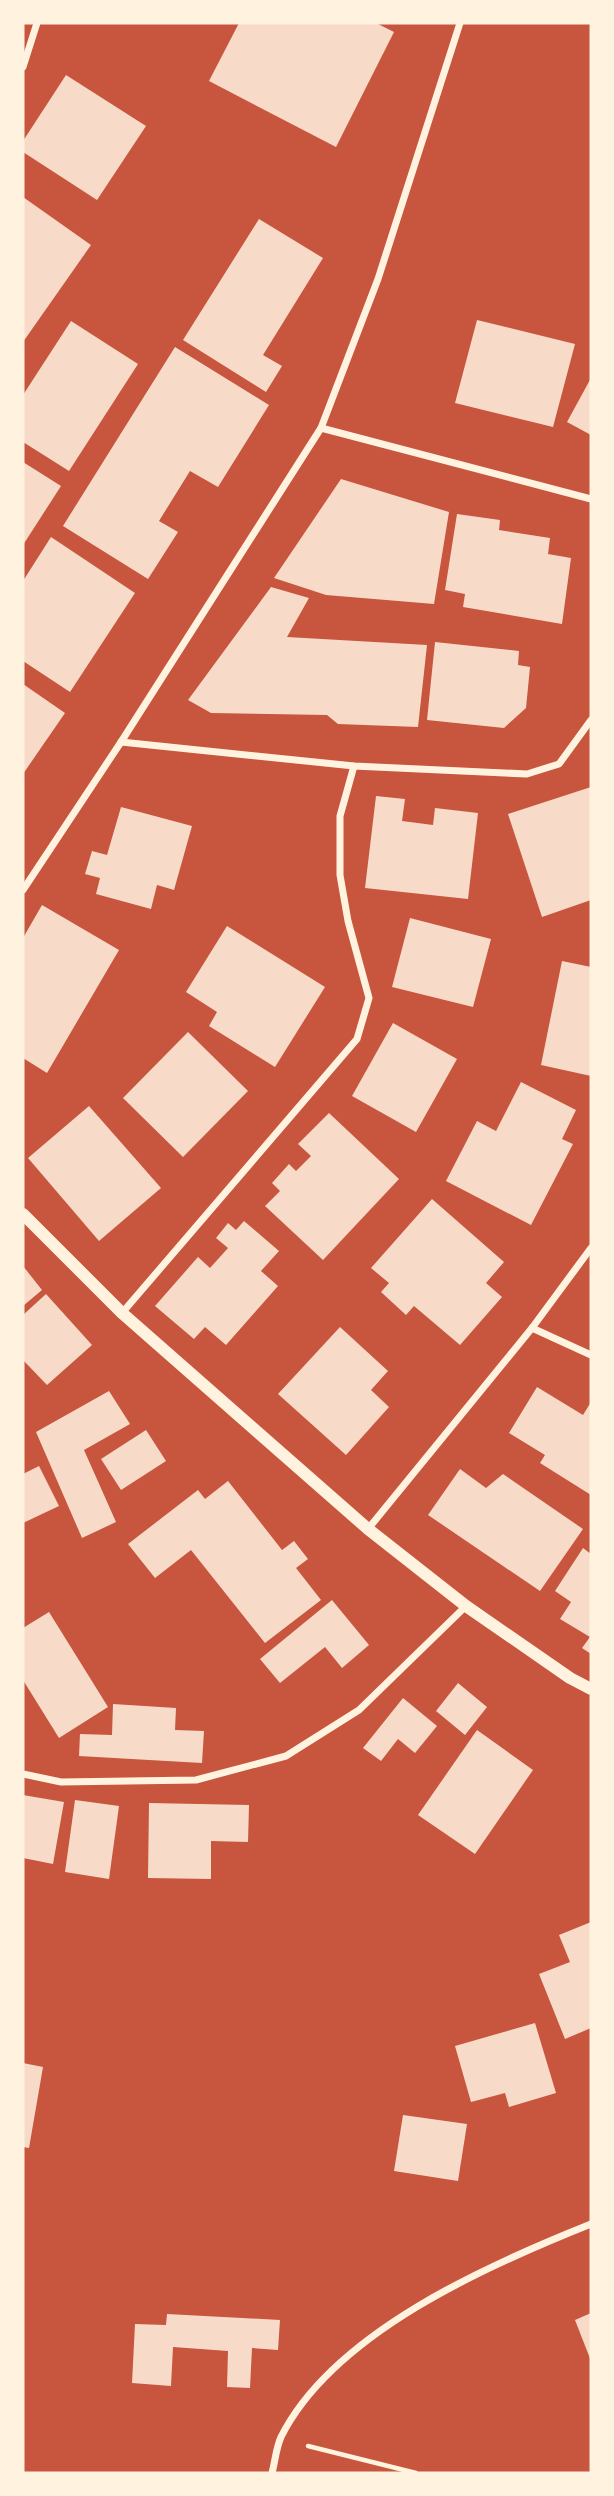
<svg xmlns="http://www.w3.org/2000/svg" width="614" height="2496" viewBox="0 0 614 2496" font-family="'Work Sans',sans-serif">
	<style>
		.building { fill: #f7dbc8 }
		.lines { fill: none; stroke-linecap: round; stroke-linejoin: round }
		.path { stroke: #fff3e0; stroke-width: 4.5 }
		.minor { stroke: #fff3e0; stroke-width: 7 }
		.tertiary { stroke: #fff3e0; stroke-width: 12 }
	</style>
	<rect width="100%" height="100%" fill="#c8553d"/>
	<g class="building">
		<path d="M239,23H376L394,32L336,147L209,81Z"/>
		<path d="M66,75L146,126L97,200L23,152V141Z"/>
		<path d="M23,197L91,245L23,342Z"/>
		<path d="M259,219L323,258L263,355L282,366L266,392L183,340Z"/>
		<path d="M477,320L575,344L553,427L455,403Z"/>
		<path d="M71,321L138,364L69,471L23,442V395Z"/>
		<path d="M175,347L269,405L218,487L190,471L159,521L178,532L148,579L63,526Z"/>
		<path d="M591,378V435L567,422Z"/>
		<path d="M23,462L61,486L23,545Z"/>
		<path d="M341,479L449,512L434,604L326,595L274,578Z"/>
		<path d="M457,514L500,520L499,530L550,538L548,554L571,558L562,624L463,607L465,594L445,590Z"/>
		<path d="M51,537L135,593L70,692L23,661V581Z"/>
		<path d="M271,587L309,598L287,637L427,645L418,727L338,724L327,715L211,713L188,700Z"/>
		<path d="M435,642L519,651L518,665L530,667L526,708L504,728L427,720Z"/>
		<path d="M23,684L65,713L23,774Z"/>
		<path d="M591,787V900L542,917L508,814Z"/>
		<path d="M376,796L405,799L402,821L433,825L435,808L478,813L468,899L365,888Z"/>
		<path d="M121,807L192,826L174,890L157,885L151,909L96,894L100,878L85,874L92,851L107,855Z"/>
		<path d="M42,905L119,950L47,1073L23,1058V938Z"/>
		<path d="M410,918L491,939L473,1007L392,987Z"/>
		<path d="M227,926L325,987L275,1067L209,1026L217,1012L186,992Z"/>
		<path d="M562,961L591,967V1076L541,1065Z"/>
		<path d="M393,1023L457,1059L416,1132L352,1096Z"/>
		<path d="M188,1032L248,1091L183,1157L123,1098Z"/>
		<path d="M521,1082L576,1110L562,1139L573,1144L531,1225L446,1181L477,1121L496,1131Z"/>
		<path d="M89,1106L161,1188L99,1241L28,1158Z"/>
		<path d="M329,1113L399,1179L323,1260L265,1206L280,1191L272,1183L289,1164L296,1171L311,1156L298,1144Z"/>
		<path d="M432,1199L504,1262L486,1283L502,1297L460,1345L414,1306L406,1315L381,1292L389,1283L371,1268Z"/>
		<path d="M244,1221L279,1251L261,1271L278,1286L226,1345L205,1327L194,1339L155,1306L198,1257L210,1268L228,1248L216,1238L228,1223L236,1230Z"/>
		<path d="M23,1266L42,1290L23,1306Z"/>
		<path d="M46,1294L92,1345L47,1385L23,1360V1315Z"/>
		<path d="M340,1327L388,1371L371,1390L389,1407L346,1455L278,1394Z"/>
		<path d="M537,1387L583,1415L591,1402V1495L540,1463L545,1455L509,1433Z"/>
		<path d="M109,1391L130,1424L84,1450L116,1522L82,1538L36,1432Z"/>
		<path d="M146,1430L166,1461L121,1490L101,1459Z"/>
		<path d="M39,1466L59,1506L23,1523V1474Z"/>
		<path d="M460,1469L486,1488L503,1474L583,1529L540,1591L428,1515Z"/>
		<path d="M228,1481L282,1550L294,1541L308,1559L296,1568L321,1600L265,1643L191,1550L155,1578L128,1544L198,1490L205,1499Z"/>
		<path d="M583,1548L591,1554V1654L582,1648L590,1637L560,1619L571,1602L555,1591Z"/>
		<path d="M332,1600L369,1645L342,1668L325,1647L280,1683L260,1659Z"/>
		<path d="M49,1612L108,1707L59,1738L23,1680V1628Z"/>
		<path d="M458,1683L487,1707L465,1735L436,1711Z"/>
		<path d="M403,1698L437,1726L415,1753L398,1739L381,1761L363,1748Z"/>
		<path d="M113,1704L176,1708L175,1730L204,1731L202,1763L79,1756L80,1734L112,1735Z"/>
		<path d="M477,1730L533,1770L475,1854L418,1815Z"/>
		<path d="M23,1795L64,1802L53,1864L23,1858Z"/>
		<path d="M75,1800L119,1806L109,1879L65,1872Z"/>
		<path d="M149,1803L249,1805L248,1842L211,1841V1879L148,1878Z"/>
		<path d="M591,1922V2028L565,2039L539,1974L570,1962L559,1935Z"/>
		<path d="M535,2023L556,2093L509,2107L505,2093L471,2102L455,2046Z"/>
		<path d="M23,2063L43,2067L29,2148L23,2147Z"/>
		<path d="M403,2115L467,2124L458,2181L394,2171Z"/>
		<path d="M591,2313V2361L575,2320Z"/>
		<path d="M167,2314L280,2320L278,2350L252,2348L250,2388L227,2387L228,2351L173,2347L171,2386L132,2383L135,2324L166,2325Z"/>
	</g>
	<g class="lines">
		<path class="path" d="M308,2446L416,2473"/>
		<g class="minor">
			<path d="M23,67L37,23"/>
			<path d="M321,428L591,499"/>
			<path d="M121,742L354,766L527,774L559,764L591,720"/>
			<path d="M23,890L121,742L321,428L378,279L460,23"/>
			<path d="M122,1313L357,1039L369,998L348,921L340,875V816L354,766"/>
			<path d="M532,1328L591,1355"/>
			<path d="M368,1529L532,1328L591,1248"/>
			<path d="M23,1774L61,1782L196,1780L286,1756L359,1710L466,1606"/>
			<path d="M272,2473C275,2462 276,2448 281,2437C333,2333 488,2265 591,2224"/>
		</g>
		<path class="tertiary" d="M23,1214L122,1313L368,1529L466,1606L570,1678L591,1689"/>
	</g>
	<rect width="614" height="2496" fill="none" stroke="#fff3e0" stroke-width="49"/>
</svg>
